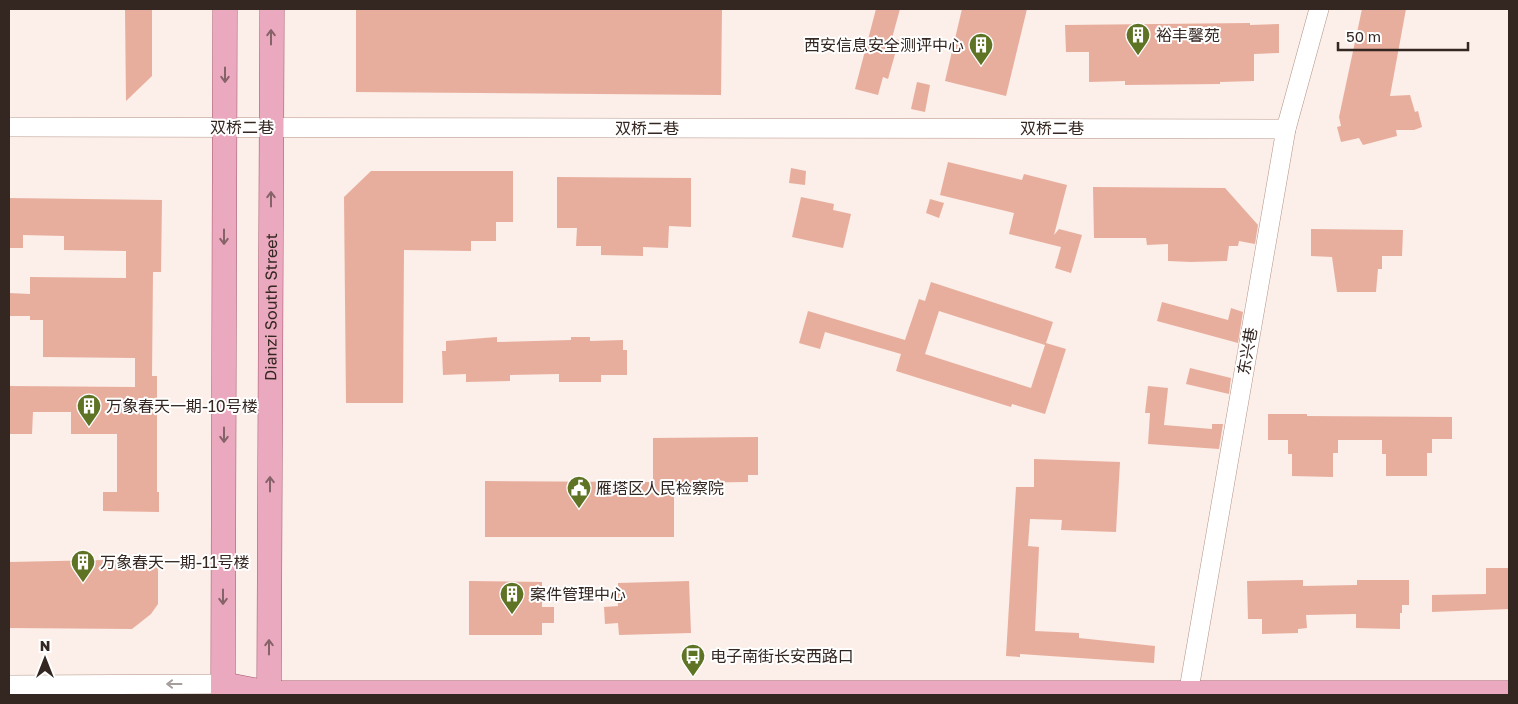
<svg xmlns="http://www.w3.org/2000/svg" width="1518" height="704" viewBox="0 0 1518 704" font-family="'Golos Text','Noto Sans SC',sans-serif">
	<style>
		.building { fill: #e8ae9d; fill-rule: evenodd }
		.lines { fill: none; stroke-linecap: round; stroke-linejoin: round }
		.minor-casing { stroke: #b49486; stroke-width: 20 }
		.major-casing { stroke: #a2566c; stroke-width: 25 }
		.minor { stroke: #fff; stroke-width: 19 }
		.major { stroke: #eba9bf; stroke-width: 24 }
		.oneway { stroke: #866269 }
		.oneway2 { stroke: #a49e9c }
		.labels { text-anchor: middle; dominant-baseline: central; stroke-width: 4; stroke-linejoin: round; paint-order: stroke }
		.poi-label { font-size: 16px; fill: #342722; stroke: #fff; text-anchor: start }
		.street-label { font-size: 16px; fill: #342722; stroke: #fff }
	</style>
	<rect width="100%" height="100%" fill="#fceee8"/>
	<g class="building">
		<path d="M125,9H152V76L126,101Z"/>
		<path d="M356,9H722L721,95L356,92Z"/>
		<path d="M876,9H900L892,38L899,40L888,79L883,77L878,95L855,89Z"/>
		<path d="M962,9H1027L1006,96L945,81Z"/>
		<path d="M1362,9H1406L1390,96L1410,95L1415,112L1418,111L1422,127L1414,130H1396L1397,136L1363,145L1359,138L1341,142L1337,127L1341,126L1339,117Z"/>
		<path d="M1250,23V25L1279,24V53L1254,54V81L1220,82V84L1125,85V81L1089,82V52H1066L1065,25Z"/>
		<path d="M917,82L930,85L925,112L911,109Z"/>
		<path d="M948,162L1022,180L1024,174L1067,185L1054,235L1059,229L1082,235L1071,273L1055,268L1061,247L1009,234L1014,213L940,195Z"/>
		<path d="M791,168L806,171L805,185L789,183Z"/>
		<path d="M371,171H513V222H496V241H471V251L404,250L403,403H346L344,197Z"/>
		<path d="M557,177L691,178V227L669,226L668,248L643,247V256L601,255V246H576L577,228H557Z"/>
		<path d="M1093,187L1225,188L1258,225L1255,244L1239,241L1238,246H1229L1227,261L1191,262L1168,261V244L1147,245L1146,238H1094Z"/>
		<path d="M801,197L834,204L833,210L851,214L843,248L792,237Z"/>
		<path d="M9,198L162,200L161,272H153L152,376H157V492H159V512L103,511V492H117V434H71V412H33L32,434H9V386L135,387V358L43,357V320H30V316H9V293L30,294V277L126,278V251L64,250V236L23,235V248H9Z"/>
		<path d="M930,199L944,203L939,218L926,213Z"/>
		<path d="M1311,229L1403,230L1402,256H1382V269H1378L1376,292H1337L1332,257L1311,256Z"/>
		<path d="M931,282L1053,322L1046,343L1066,349L1045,414L1012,404L1011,407L896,371L901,354L825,332L820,349L799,343L808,311L905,340L919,299L925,301ZM939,311L1045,345L1031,388L925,354Z"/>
		<path d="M1162,302L1228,320L1231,308L1243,312L1238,343L1157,321Z"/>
		<path d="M497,337V342L571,340V337H590V341L623,340V350H627V375H601V382H559V374L510,375V381L466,382V374L443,375L442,351H446V341Z"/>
		<path d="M1190,368L1231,378L1229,394L1186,384Z"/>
		<path d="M1148,386L1168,388L1164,425L1212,429V424H1223L1219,449L1148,444L1150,413H1145Z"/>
		<path d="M1268,414H1307V416L1452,417V439H1432V453H1427V476H1386V454H1382V440H1338V453H1333V477L1292,476V454H1288V440H1268Z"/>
		<path d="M758,437V475H748V482L674,483V537H485V481L653,482V438Z"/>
		<path d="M1034,459L1120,462L1116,532L1061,530L1062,520L1030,519L1028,546L1039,547L1035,631L1079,633V638L1155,646L1154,663L1020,654V657L1006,656L1016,487H1034Z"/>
		<path d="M104,560H158V604L151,614L132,629L9,628V562Z"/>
		<path d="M1486,568H1509V609L1432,612V595L1486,594Z"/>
		<path d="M1303,580V586L1357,585V580H1409V605H1402V613H1400V629L1356,628V614L1306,615L1307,628L1298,629V633L1262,634V619H1248L1247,581Z"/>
		<path d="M469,581L542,582V607H554V623H542V635H469Z"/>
		<path d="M689,581L691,633L619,635L618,623L605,624L604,607L618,606V583Z"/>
	</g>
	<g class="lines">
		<defs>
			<g id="minor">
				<path d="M9,127L1286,129"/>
				<path d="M9,685L223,684"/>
				<path d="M1188,695L1286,129L1319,9"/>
			</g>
			<g id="major">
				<path d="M223,684L269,693H1509"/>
				<path d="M223,695L225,9"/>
				<path id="s1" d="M269,695L272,9"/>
			</g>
		</defs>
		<use href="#minor" class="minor-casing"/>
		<use href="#major" class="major-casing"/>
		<use href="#minor" class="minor"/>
		<use href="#major" class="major"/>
	</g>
	<defs><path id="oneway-shaft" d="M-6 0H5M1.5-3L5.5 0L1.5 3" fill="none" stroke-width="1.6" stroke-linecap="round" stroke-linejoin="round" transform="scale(1.25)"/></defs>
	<g class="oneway">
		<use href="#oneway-shaft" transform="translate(271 37) rotate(-90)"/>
		<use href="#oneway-shaft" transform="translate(225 75) rotate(90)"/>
		<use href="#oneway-shaft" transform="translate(271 199) rotate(-90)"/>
		<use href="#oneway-shaft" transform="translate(224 237) rotate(90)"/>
		<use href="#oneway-shaft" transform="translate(224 435) rotate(90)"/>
		<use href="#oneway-shaft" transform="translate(270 484) rotate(-90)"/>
		<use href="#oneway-shaft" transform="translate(223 597) rotate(90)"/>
		<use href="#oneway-shaft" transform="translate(269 647) rotate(-90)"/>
	</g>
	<use class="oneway2" href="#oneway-shaft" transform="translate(174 684) rotate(180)"/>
	<defs>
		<symbol id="building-pin" viewBox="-11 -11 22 30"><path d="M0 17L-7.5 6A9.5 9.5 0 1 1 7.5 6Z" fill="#5e7324" stroke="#fff"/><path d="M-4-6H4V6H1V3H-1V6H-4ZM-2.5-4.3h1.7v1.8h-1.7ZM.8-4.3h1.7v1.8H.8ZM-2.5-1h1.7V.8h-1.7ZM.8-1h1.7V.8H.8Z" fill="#fff"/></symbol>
		<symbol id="civic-pin" viewBox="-11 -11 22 30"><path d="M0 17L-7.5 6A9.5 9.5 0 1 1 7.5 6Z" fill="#5e7324" stroke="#fff"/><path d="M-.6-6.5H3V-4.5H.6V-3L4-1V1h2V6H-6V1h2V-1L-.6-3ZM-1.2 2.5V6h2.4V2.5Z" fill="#fff"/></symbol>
		<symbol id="bus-pin" viewBox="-11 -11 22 30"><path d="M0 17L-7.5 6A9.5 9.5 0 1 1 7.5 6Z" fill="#5e7324" stroke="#fff"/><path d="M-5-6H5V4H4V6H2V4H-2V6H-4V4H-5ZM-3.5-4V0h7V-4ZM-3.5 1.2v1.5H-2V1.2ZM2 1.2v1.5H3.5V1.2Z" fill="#fff"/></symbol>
	</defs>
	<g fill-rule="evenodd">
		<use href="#building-pin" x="1124" y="21" width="28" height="38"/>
		<use href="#building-pin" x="967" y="31" width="28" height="38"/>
		<use href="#building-pin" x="75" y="392" width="28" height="38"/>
		<use href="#civic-pin" x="565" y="474" width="28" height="38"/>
		<use href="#building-pin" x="69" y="548" width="28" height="38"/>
		<use href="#building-pin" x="498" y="580" width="28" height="38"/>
		<use href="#bus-pin" x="679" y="642" width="28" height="38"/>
	</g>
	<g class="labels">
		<g class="poi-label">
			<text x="1156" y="35">裕丰馨苑</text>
			<text x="964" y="45" text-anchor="end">西安信息安全测评中心</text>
			<text x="106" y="406">万象春天一期-10号楼</text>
			<text x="596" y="488">雁塔区人民检察院</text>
			<text x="100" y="562">万象春天一期-11号楼</text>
			<text x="530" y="594">案件管理中心</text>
			<text x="710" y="656">电子南街长安西路口</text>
		</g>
		<g class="street-label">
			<text x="242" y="127">双桥二巷</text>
			<text x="647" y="128">双桥二巷</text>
			<text x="1052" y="128">双桥二巷</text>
			<text stroke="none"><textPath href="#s1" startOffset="388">Dianzi South Street</textPath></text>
			<text transform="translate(1247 351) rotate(-80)">东兴巷</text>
		</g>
	</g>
	<rect width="1518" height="704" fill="none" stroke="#342722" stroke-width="20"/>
	<g transform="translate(45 659)" stroke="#ffffff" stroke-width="4" paint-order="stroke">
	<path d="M0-4L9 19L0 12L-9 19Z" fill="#342722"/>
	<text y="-8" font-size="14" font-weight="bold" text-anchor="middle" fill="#342722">N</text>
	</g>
	<path d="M1338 42v8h130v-8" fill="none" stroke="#342722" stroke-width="2.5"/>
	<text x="1346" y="42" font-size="15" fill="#342722" stroke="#ffffff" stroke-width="4" paint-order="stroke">50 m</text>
</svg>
